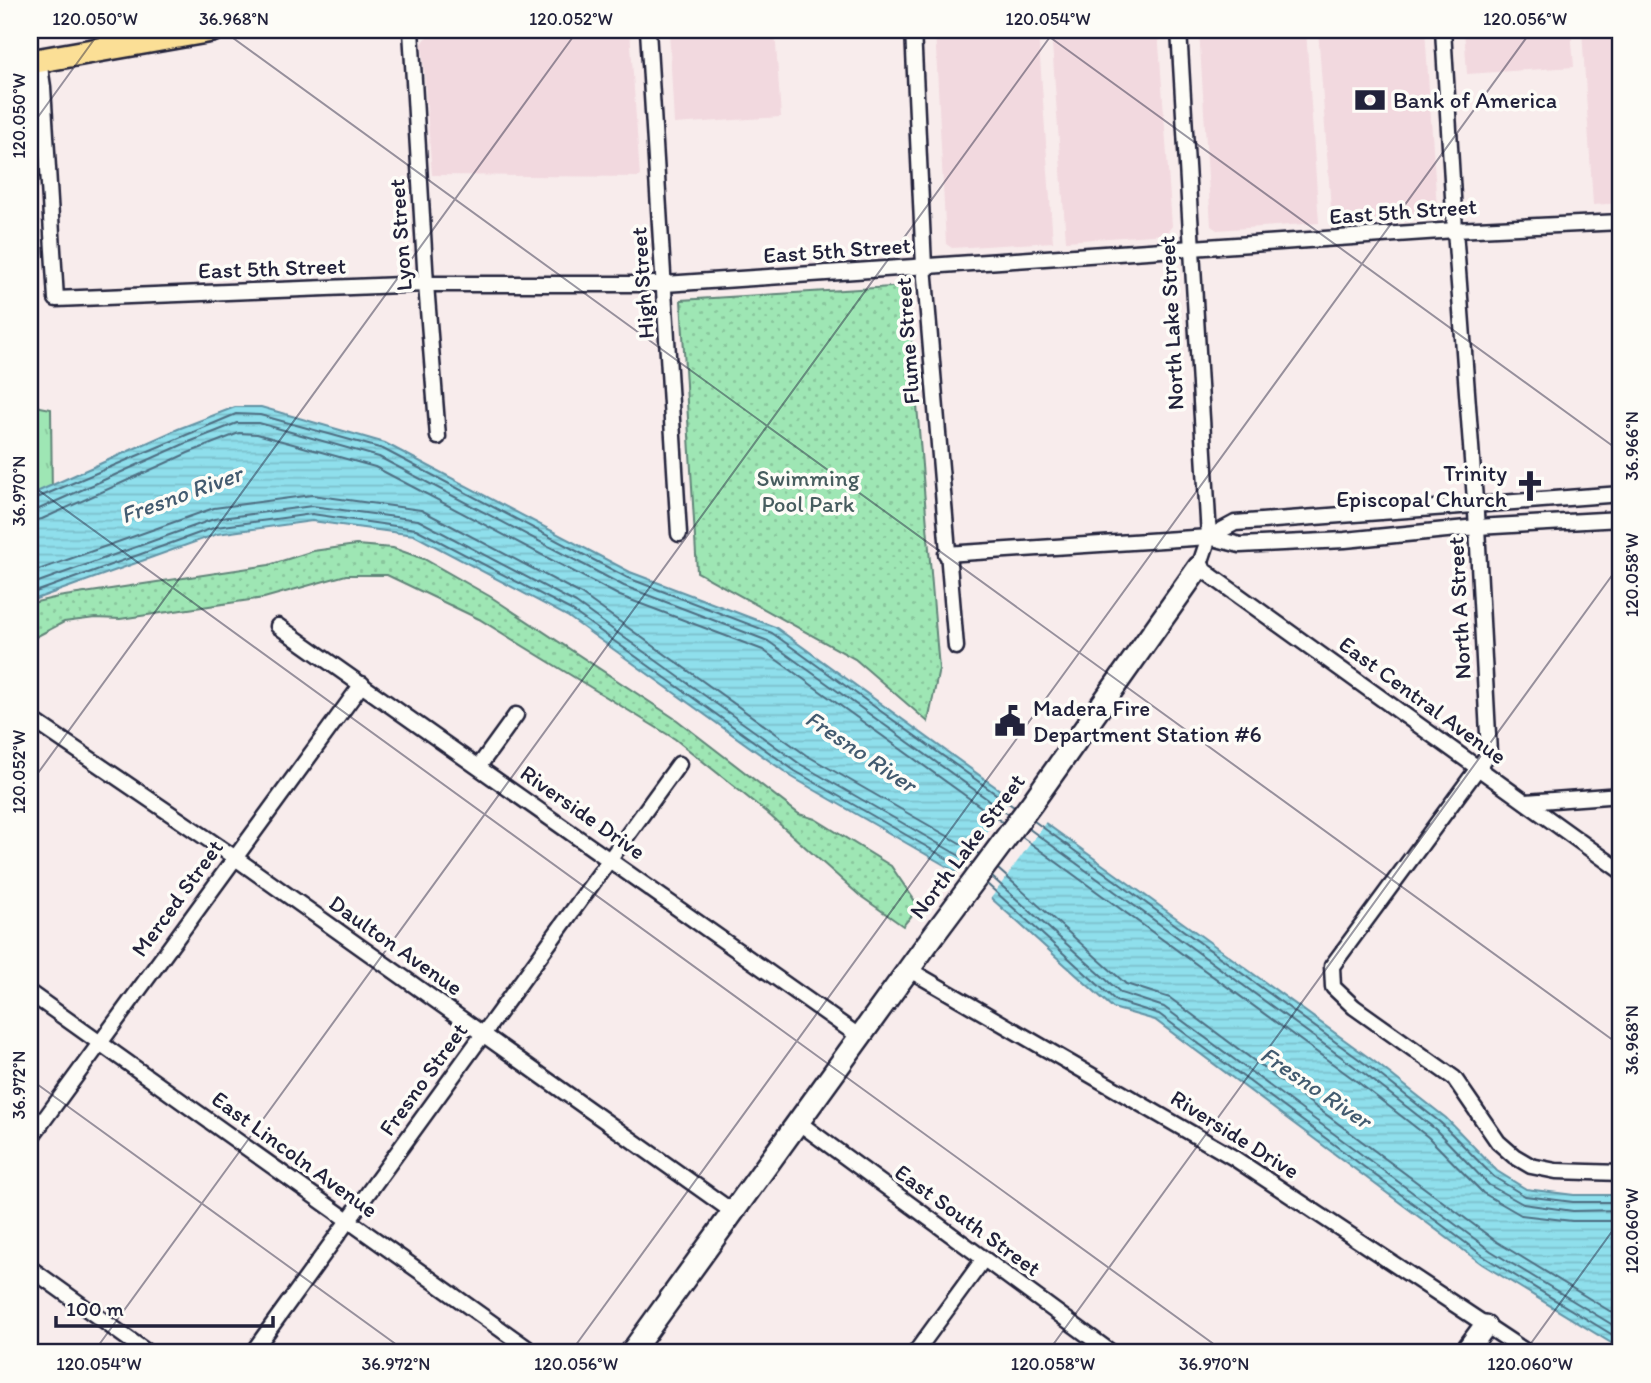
<svg xmlns="http://www.w3.org/2000/svg" width="1651" height="1383" viewBox="0 0 1651 1383" font-family="Itim,sans-serif">
	<style>
		.built { fill: #f2d9df }
		.grass { fill: url(#grass-tufts); stroke: #608478; stroke-width: 2 }
		.park { fill: url(#park-dots); stroke: #608478; stroke-width: 2 }
		.water { fill: url(#water-rules); stroke: #6393a5; stroke-width: 2 }
		.pier { fill: #f8ecec }
		.lines { fill: none; stroke-linecap: round; stroke-linejoin: round }
		.shore { stroke: #4e6e82; stroke-width: 2 }
		.street-casing { stroke: #22223b; stroke-width: 19 }
		.secondary-casing { stroke: #22223b; stroke-width: 26 }
		.primary-casing { stroke: #22223b; stroke-width: 28 }
		.street { stroke: #fdfcf7; stroke-width: 14 }
		.secondary { stroke: #fdfcf7; stroke-width: 21 }
		.primary { stroke: #fbdf96; stroke-width: 23 }
		.ticks { fill: none; stroke: #22223b; stroke-width: 2; stroke-opacity: 0.45 }
		.labels { text-anchor: middle; dominant-baseline: central; stroke-width: 7; stroke-linejoin: round; paint-order: stroke }
		.poi-label { font-size: 23px; fill: #22223b; stroke: #fdfcf7; text-anchor: start }
		.street-label { font-size: 23px; fill: #22223b; stroke: #fdfcf7 }
		.park-label { font-size: 23px; fill: #475d5f; stroke: #fdfcf7 }
		.water-label { font-size: 24px; font-style: italic; fill: #435b70; stroke: #fdfcf7 }
		.neatline { fill: none; stroke: #22223b; stroke-width: 2.5 }
		.ticks-label { font-size: 18px; text-anchor: middle; fill: #22223b }
	</style>
	<defs>
		<pattern id="grass-tufts" width="24" height="20" patternUnits="userSpaceOnUse" patternTransform="scale(1.75)"><rect width="24" height="20" fill="#9ee6b4"/><path d="M3 7l-1-3M5 7V3M7 7l1-3M15 17l-1-3M17 17v-4M19 17l1-3" fill="none" stroke="#88c59c"/></pattern>
		<pattern id="park-dots" width="8" height="8" patternUnits="userSpaceOnUse" patternTransform="scale(1.75)"><rect width="8" height="8" fill="#9ee6b4"/><path d="M2 2h.1M6 6h.1" fill="none" stroke="#88c59c" stroke-width="1.8" stroke-linecap="round"/></pattern>
		<pattern id="water-rules" width="6" height="5" patternUnits="userSpaceOnUse" patternTransform="scale(1.75)"><rect width="6" height="5" fill="#8fdfec"/><path d="M0 2.5h6" fill="none" stroke="#7bbfcb"/></pattern>
	</defs>
	<rect width="100%" height="100%" fill="#f8ecec"/>
	<filter id="ink" filterUnits="userSpaceOnUse"><feTurbulence type="fractalNoise" baseFrequency=".0143" numOctaves="2"/><feDisplacementMap in="SourceGraphic" scale="14" xChannelSelector="R" yChannelSelector="G"/><feConvolveMatrix kernelMatrix="1 2 1 2 8 2 1 2 1" color-interpolation-filters="sRGB"/></filter>
	<g filter="url(#ink)">
		<g class="built">
			<path d="M519,30H630L640,177L432,175L422,44L428,35Z"/>
			<path d="M669,30H775L781,117L674,124Z"/>
			<path d="M935,30H1038L1053,242L952,248L946,244Z"/>
			<path d="M1051,30H1158L1172,226L1166,234L1066,241Z"/>
			<path d="M1199,30H1306L1319,223L1217,230L1211,226Z"/>
			<path d="M1318,30H1425L1437,208L1432,216L1332,223Z"/>
			<path d="M1464,30H1571L1574,67L1467,74Z"/>
			<path d="M1582,30H1621V203L1593,205Z"/>
		</g>
		<path class="grass" d="M30,405L51,409L53,586L30,596Z"/>
		<g class="park">
			<path d="M907,286L939,669L928,722L855,659L697,572L681,300Z"/>
			<path d="M356,545L393,548L424,559L491,597L677,720L799,814L815,819L891,866L919,907L903,926L859,895L766,812L675,739L479,619L387,575H346L264,598L120,619L95,618L64,622L30,640V603H32L58,597L269,565L313,551Z"/>
		</g>
		<path class="water" d="M235,407H261L385,443L630,572L775,627L1375,1062L1446,1118L1497,1171L1526,1189L1574,1195H1621V1349L1482,1264L1155,1020L1113,1008L972,881L792,777L567,616L414,535L312,521L217,534L30,601V495L178,429Z"/>
		<path class="pier" d="M1014,794L1048,819L989,901L970,883L956,875Z"/>
		<g class="lines">
			<g class="shore">
				<path d="M30,501L236,414L260,415L383,449L628,578L772,633L1014,807"/>
				<path d="M30,510L39,509L184,444L237,423H259L379,457L624,586L768,641L1008,814"/>
				<path d="M30,521L42,519L188,453L239,433L257,434L375,467L620,596L763,650L1002,822"/>
				<path d="M30,573L214,508L312,495L421,510L581,594L806,755L979,854"/>
				<path d="M30,585L214,519L312,506L418,520L576,603L800,764L972,863"/>
				<path d="M30,594L216,527L312,514L416,529L571,610L795,771L967,870"/>
				<path d="M1034,821L1371,1068L1441,1123L1494,1177L1525,1196L1573,1202H1621"/>
				<path d="M1028,828L1366,1075L1435,1129L1489,1185L1523,1204L1573,1211L1621,1210"/>
				<path d="M1022,837L1359,1083L1428,1137L1483,1193L1521,1215L1572,1221H1621"/>
				<path d="M998,869L1126,984L1170,998L1497,1242L1621,1318"/>
				<path d="M992,877L1121,993L1164,1007L1491,1251L1621,1330"/>
				<path d="M987,884L1116,1001L1159,1014L1486,1258L1621,1340"/>
			</g>
			<defs>
				<g id="street">
					<path d="M411,30L426,284L438,437"/>
					<path d="M648,30L679,534"/>
					<path d="M913,30L924,266L956,647"/>
					<path d="M1179,30L1209,537L1199,567L1621,871"/>
					<path d="M1443,30L1455,230L1477,527L1489,753L1332,966L1333,987L1354,1007L1454,1078L1498,1142L1514,1156L1531,1166L1556,1171L1621,1173"/>
					<path d="M39,60L43,87L56,299L426,284H665L1455,230L1621,222"/>
					<path d="M1209,537L1235,523L1621,494"/>
					<path d="M946,554L1209,537L1240,545L1345,540L1477,527L1621,519"/>
					<path d="M278,626L860,1037"/>
					<path d="M30,718L234,857L733,1212"/>
					<path d="M479,766L516,715"/>
					<path d="M1526,802L1621,795"/>
					<path d="M908,969L1234,1158L1528,1353"/>
					<path d="M30,993L534,1353"/>
					<path d="M798,1122L1112,1353"/>
					<path d="M30,1139L362,684"/>
					<path d="M30,1268L148,1353"/>
					<path d="M252,1353L679,764"/>
					<path d="M915,1353L983,1260"/>
				</g>
				<g id="secondary">
					<path d="M631,1353L927,944L1032,803L1199,567"/>
					<path d="M1465,1353L1485,1326"/>
				</g>
				<path id="primary" d="M30,62L212,30"/>
			</defs>
			<use href="#street" class="street-casing"/>
			<use href="#secondary" class="secondary-casing"/>
			<use href="#primary" class="primary-casing"/>
			<use href="#street" class="street"/>
			<use href="#secondary" class="secondary"/>
			<use href="#primary" class="primary"/>
		</g>
	</g>
	<path class="ticks" d="M222,30L1621,1046M1040,30L1621,452M30,128L101,30M30,484L1226,1353M30,784L578,30M30,1079L408,1353M93,1353L1055,30M570,1353L1532,30M1047,1353L1621,563M1524,1353L1621,1219"/>
	<defs>
		<symbol id="bank-bare" viewBox="-9 -9 18 18"><path d="M-6-4H6V4H-6ZM0-2.3a2.3 2.3 0 1 0 0 4.6a2.3 2.3 0 1 0 0-4.6Z" fill="#22223b" stroke="#fdfcf7" stroke-width="2.5" paint-order="stroke"/></symbol>
		<symbol id="church-bare" viewBox="-9 -9 18 18"><path d="M-1.2-6h2.4v3.5h3.3v2.4h-3.3V6h-2.4V-.1h-3.3v-2.4h3.3Z" fill="#22223b" stroke="#fdfcf7" stroke-width="2.5" paint-order="stroke"/></symbol>
		<symbol id="civic-bare" viewBox="-9 -9 18 18"><path d="M-.6-6.5H3V-4.5H.6V-3L4-1V1h2V6H-6V1h2V-1L-.6-3ZM-1.2 2.5V6h2.4V2.5Z" fill="#22223b" stroke="#fdfcf7" stroke-width="2.5" paint-order="stroke"/></symbol>
	</defs>
	<g fill-rule="evenodd">
		<use href="#bank-bare" x="1348" y="78" width="44" height="44"/>
		<use href="#church-bare" x="1508" y="464" width="44" height="44"/>
		<use href="#civic-bare" x="988" y="699" width="44" height="44"/>
	</g>
	<g class="labels">
		<g class="poi-label">
			<text x="1393" y="100">Bank of America</text>
			<text x="1507" y="473" text-anchor="end">Trinity<tspan x="1507" dy="26">Episcopal Church</tspan></text>
			<text x="1033" y="708">Madera Fire<tspan x="1033" dy="26">Department Station #6</tspan></text>
		</g>
		<g class="street-label">
			<text transform="translate(1403 211) rotate(-4)">East 5th Street</text>
			<text transform="translate(400 235) rotate(-94)">Lyon Street</text>
			<text transform="translate(837 250) rotate(-4)">East 5th Street</text>
			<text transform="translate(272 268) rotate(-2)">East 5th Street</text>
			<text transform="translate(642 283) rotate(-94)">High Street</text>
			<text transform="translate(1171 323) rotate(-93)">North Lake Street</text>
			<text transform="translate(907 341) rotate(-94)">Flume Street</text>
			<text transform="translate(1459 608) rotate(-93)">North A Street</text>
			<text transform="translate(1423 700) rotate(36)">East Central Avenue</text>
			<text transform="translate(583 812) rotate(35)">Riverside Drive</text>
			<text transform="translate(967 846) rotate(-53)">North Lake Street</text>
			<text transform="translate(177 898) rotate(-54)">Merced Street</text>
			<text transform="translate(396 945) rotate(35)">Daulton Avenue</text>
			<text transform="translate(423 1079) rotate(-54)">Fresno Street</text>
			<text transform="translate(1235 1134) rotate(32)">Riverside Drive</text>
			<text transform="translate(295 1154) rotate(36)">East Lincoln Avenue</text>
			<text transform="translate(968 1220) rotate(36)">East South Street</text>
		</g>
		<g class="park-label">
			<text x="808" y="478">Swimming<tspan x="808" dy="26">Pool Park</tspan></text>
		</g>
		<g class="water-label">
			<text transform="translate(181 494) rotate(-20)">Fresno River</text>
			<text transform="translate(861 751) rotate(34)">Fresno River</text>
			<text transform="translate(1316 1087) rotate(34)">Fresno River</text>
		</g>
	</g>
	<rect width="1651" height="1383" fill="none" stroke="#fdfcf7" stroke-width="77"/>
	<path d="M56 1316v10h217v-10" fill="none" stroke="#22223b" stroke-width="3.5"/>
	<text x="66" y="1316" font-size="21" fill="#22223b" stroke="#fdfcf7" stroke-width="5" paint-order="stroke">100 m</text>
	<rect x="38" y="38" width="1574" height="1306" class="neatline"/>
	<g class="ticks-label">
		<text x="95" y="25">120.050°W</text>
		<text x="234" y="25">36.968°N</text>
		<text x="571" y="25">120.052°W</text>
		<text x="1048" y="25">120.054°W</text>
		<text x="1525" y="25">120.056°W</text>
		<text transform="translate(19 116) rotate(-90)" y="6">120.050°W</text>
		<text transform="translate(1632 446) rotate(-90)" y="6">36.966°N</text>
		<text transform="translate(19 491) rotate(-90)" y="6">36.970°N</text>
		<text transform="translate(1632 575) rotate(-90)" y="6">120.058°W</text>
		<text transform="translate(19 772) rotate(-90)" y="6">120.052°W</text>
		<text transform="translate(1632 1040) rotate(-90)" y="6">36.968°N</text>
		<text transform="translate(19 1085) rotate(-90)" y="6">36.972°N</text>
		<text transform="translate(1632 1231) rotate(-90)" y="6">120.060°W</text>
		<text x="99" y="1370">120.054°W</text>
		<text x="396" y="1370">36.972°N</text>
		<text x="576" y="1370">120.056°W</text>
		<text x="1053" y="1370">120.058°W</text>
		<text x="1214" y="1370">36.970°N</text>
		<text x="1530" y="1370">120.060°W</text>
	</g>
</svg>
